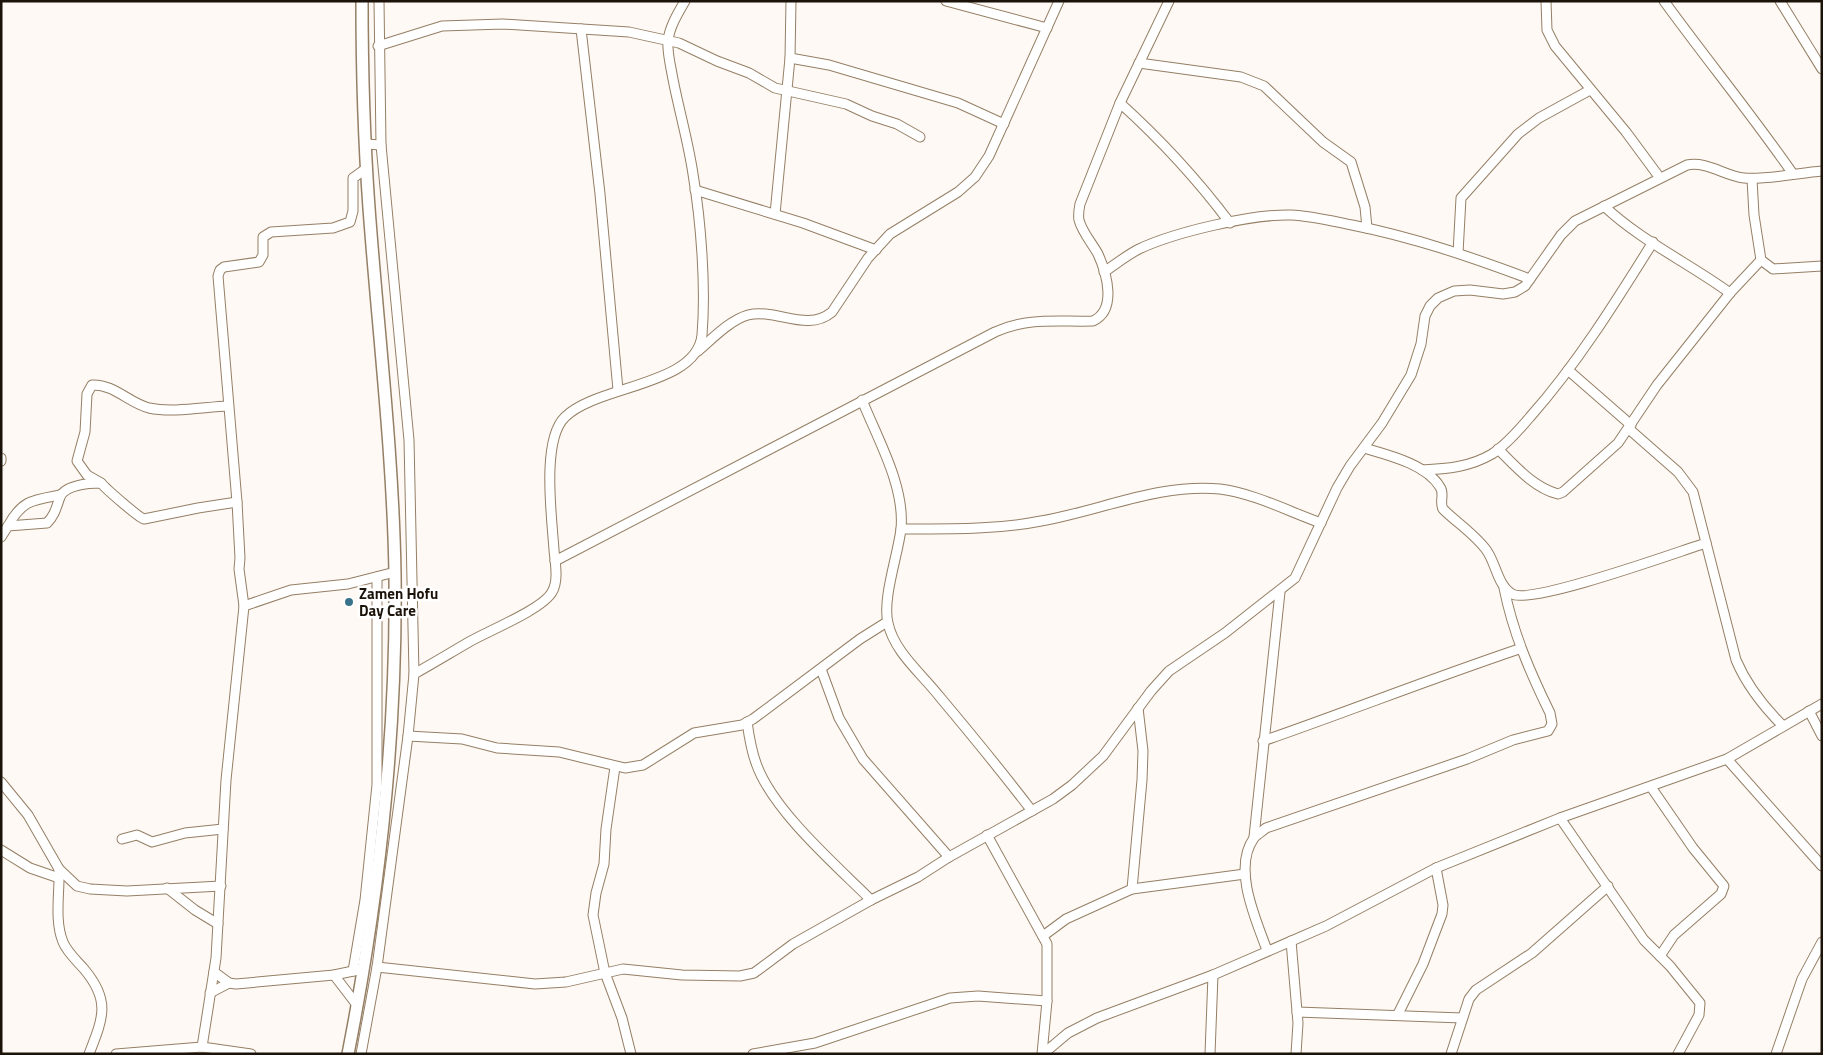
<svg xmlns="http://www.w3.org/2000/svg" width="1823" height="1055" viewBox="0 0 1823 1055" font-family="'Titillium Web',sans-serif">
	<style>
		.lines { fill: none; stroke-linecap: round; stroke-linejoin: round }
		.minor-casing { stroke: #957f65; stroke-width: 11 }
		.major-casing { stroke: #957f65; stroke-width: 14 }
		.minor { stroke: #fff; stroke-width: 9 }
		.major { stroke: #fff; stroke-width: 11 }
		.poi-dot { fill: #38738b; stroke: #fff; stroke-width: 2 }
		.labels { text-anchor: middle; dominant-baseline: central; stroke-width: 5; stroke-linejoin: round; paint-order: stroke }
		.poi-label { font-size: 15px; font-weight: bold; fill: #1b1309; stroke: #fff; text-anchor: start }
	</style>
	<rect width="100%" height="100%" fill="#fef9f4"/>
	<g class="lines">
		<defs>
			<g id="minor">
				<path d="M379,1L381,145"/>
				<path d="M946,1L1047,28"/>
				<path d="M1546,1L1547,30L1555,46L1626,132L1660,178"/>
				<path d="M1664,1C1707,60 1752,115 1793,174"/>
				<path d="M1780,1L1822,69"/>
				<path d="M581,29L600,194L618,390"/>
				<path d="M378,46L442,26L503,24L629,32L679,43L717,61L749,73L775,88L846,104L872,116L897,124L920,137"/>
				<path d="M790,58L829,65L958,103L1004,124"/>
				<path d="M1139,63L1241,77L1264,86L1323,142L1351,162L1365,207L1367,228"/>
				<path d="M1120,103C1161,140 1197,179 1230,223"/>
				<path d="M1752,179L1754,215L1761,260L1773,269L1822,266"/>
				<path d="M695,190L803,223L876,250"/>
				<path d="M1604,206C1641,241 1689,263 1730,293"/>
				<path d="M775,214L790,58L791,1"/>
				<path d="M1458,253L1461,198L1518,134L1539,118L1590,90"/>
				<path d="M1104,272C1116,264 1127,255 1139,249C1175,232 1252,214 1291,215C1312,216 1332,221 1352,225C1413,237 1471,257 1530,279"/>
				<path d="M698,351C712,339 730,320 748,315C776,308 807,333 832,312L868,258L890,234L958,192L975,177L989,156L1059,1"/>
				<path d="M1568,370L1631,425"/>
				<path d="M862,400C878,440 905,486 901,529C898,555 882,599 888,623C894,652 922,674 939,696C971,734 1002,772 1032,811"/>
				<path d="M1629,429L1678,472L1693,492L1736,660C1747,686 1763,706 1783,726"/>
				<path d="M1364,448C1388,455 1426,464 1440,487C1445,494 1439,502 1443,509C1457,523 1476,535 1487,551C1496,564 1498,586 1512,594C1532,605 1677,552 1706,543"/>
				<path d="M1498,449C1515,466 1534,488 1558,494L1563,492L1618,443L1657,385L1730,293L1761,260"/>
				<path d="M1,458V461"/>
				<path d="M1422,470C1447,469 1470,467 1492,454C1506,445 1519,430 1530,417C1577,364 1615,303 1653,242"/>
				<path d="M101,483L87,475L77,461L85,432L87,394L92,385C114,384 129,403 149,408C173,413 204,407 228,406"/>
				<path d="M8,526C22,500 33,500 60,495"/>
				<path d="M901,529C948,529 995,530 1041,521C1100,511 1159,483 1220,489C1253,493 1290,512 1321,523"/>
				<path d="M1,537L8,526L47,523C55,515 56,508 60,497C65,485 89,483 101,483C106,489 138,517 144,519L198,508L237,502"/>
				<path d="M555,561L995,332C1028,317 1057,322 1093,321C1117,310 1107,274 1098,254C1092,243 1082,232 1079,220C1078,215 1079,209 1080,204L1120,103L1169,1"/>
				<path d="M244,606L291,590L348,584L395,572"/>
				<path d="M821,669L839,718L863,759L949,857"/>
				<path d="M414,674C432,664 450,653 469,642C488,631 543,609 552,592C559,581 555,562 554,550C552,518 541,440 565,417C597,385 697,386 702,335C706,287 701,222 693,174C688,140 678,107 672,74C670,63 667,51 668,40C670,26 678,13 685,1"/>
				<path d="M1809,711L1822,736"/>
				<path d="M747,722C749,736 751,750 756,763C772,810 836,865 871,900"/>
				<path d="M408,736L462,739L497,748L559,752L625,768L643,765L694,733L742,725L753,719L860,639L887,622"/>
				<path d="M1263,741C1349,711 1433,678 1519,649"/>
				<path d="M1727,759L1822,866"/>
				<path d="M615,767L606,829L604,864L596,893L593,915L605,973L622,1018L631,1054"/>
				<path d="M1,782L28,815L59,869L77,886L90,889L127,891L221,886"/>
				<path d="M1651,787L1693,848L1724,886L1721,894L1674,935L1660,956"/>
				<path d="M1560,818L1644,940L1670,966L1700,1003L1699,1015L1678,1054"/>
				<path d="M987,835L1047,944V1001L1042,1054"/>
				<path d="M1254,837L1280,592"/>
				<path d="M122,839L137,835L152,842L185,833L223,829"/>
				<path d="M1,850L30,868L59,878"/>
				<path d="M59,869C60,892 54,920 63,942C67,952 77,961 84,969C111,1001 103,1018 89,1054"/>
				<path d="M167,888L195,910L218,924"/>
				<path d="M1132,889L1142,780L1143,751L1138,708"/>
				<path d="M1043,936L1066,919L1132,889L1245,874"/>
				<path d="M1291,941L1298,1023L1296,1054"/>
				<path d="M1267,950C1256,920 1232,868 1254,838C1257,834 1263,831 1266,828L1467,759L1513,740L1548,731L1552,724L1550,713C1530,672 1513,633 1504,588"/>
				<path d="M377,967L535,984L566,982L623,969L682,975L740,976L754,973L793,944L871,900L918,877L949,857L1053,799L1072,785L1103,756L1151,691L1169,671L1225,633L1295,578L1337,488L1350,466L1382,423L1411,375L1421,344L1425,316L1430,306L1438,298L1454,291L1470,290L1503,294L1515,292L1525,286L1561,235L1575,221L1687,165C1707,161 1725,176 1744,178C1766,180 1799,173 1822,171"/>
				<path d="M353,971L365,900L377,785V577"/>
				<path d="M214,972L229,983L236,984L334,975L358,970"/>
				<path d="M334,975L357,1005"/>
				<path d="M210,993L229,983"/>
				<path d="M1297,1012L1462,1018"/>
				<path d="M1398,1014L1423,964L1442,914L1443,905L1436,868"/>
				<path d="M202,1047L216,958L226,780L244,606L239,569L240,558L237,502L218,276L220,270L224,267L259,262L263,255V237L271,232L333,228L350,222L353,211V178L367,168"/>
				<path d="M116,1054L202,1047L251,1054"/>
				<path d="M361,1054L377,967L408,736L414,674L409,440L381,145L366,144"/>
				<path d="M753,1054L815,1043L950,998L978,996L1047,1001"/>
				<path d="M1043,1054L1068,1033L1097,1018L1213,975L1326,926L1436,868L1560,818L1727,759L1822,704"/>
				<path d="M1210,1054L1213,975"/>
				<path d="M1451,1054L1469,999L1476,990L1532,953L1608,886"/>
				<path d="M1776,1054L1802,979L1822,942"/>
			</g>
			<path id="major" d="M348,1054C379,896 397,735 395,574C393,452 378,330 369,208C364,139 362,70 362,1"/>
		</defs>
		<use href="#minor" class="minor-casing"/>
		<use href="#major" class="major-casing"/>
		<use href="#minor" class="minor"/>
		<use href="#major" class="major"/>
	</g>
	<circle class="poi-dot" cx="349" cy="602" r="5"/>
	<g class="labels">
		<g class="poi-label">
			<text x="359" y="593">Zamen Hofu<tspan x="359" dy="17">Day Care</tspan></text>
		</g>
	</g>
	<rect width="1823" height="1055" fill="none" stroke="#1b1309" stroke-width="5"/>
</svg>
